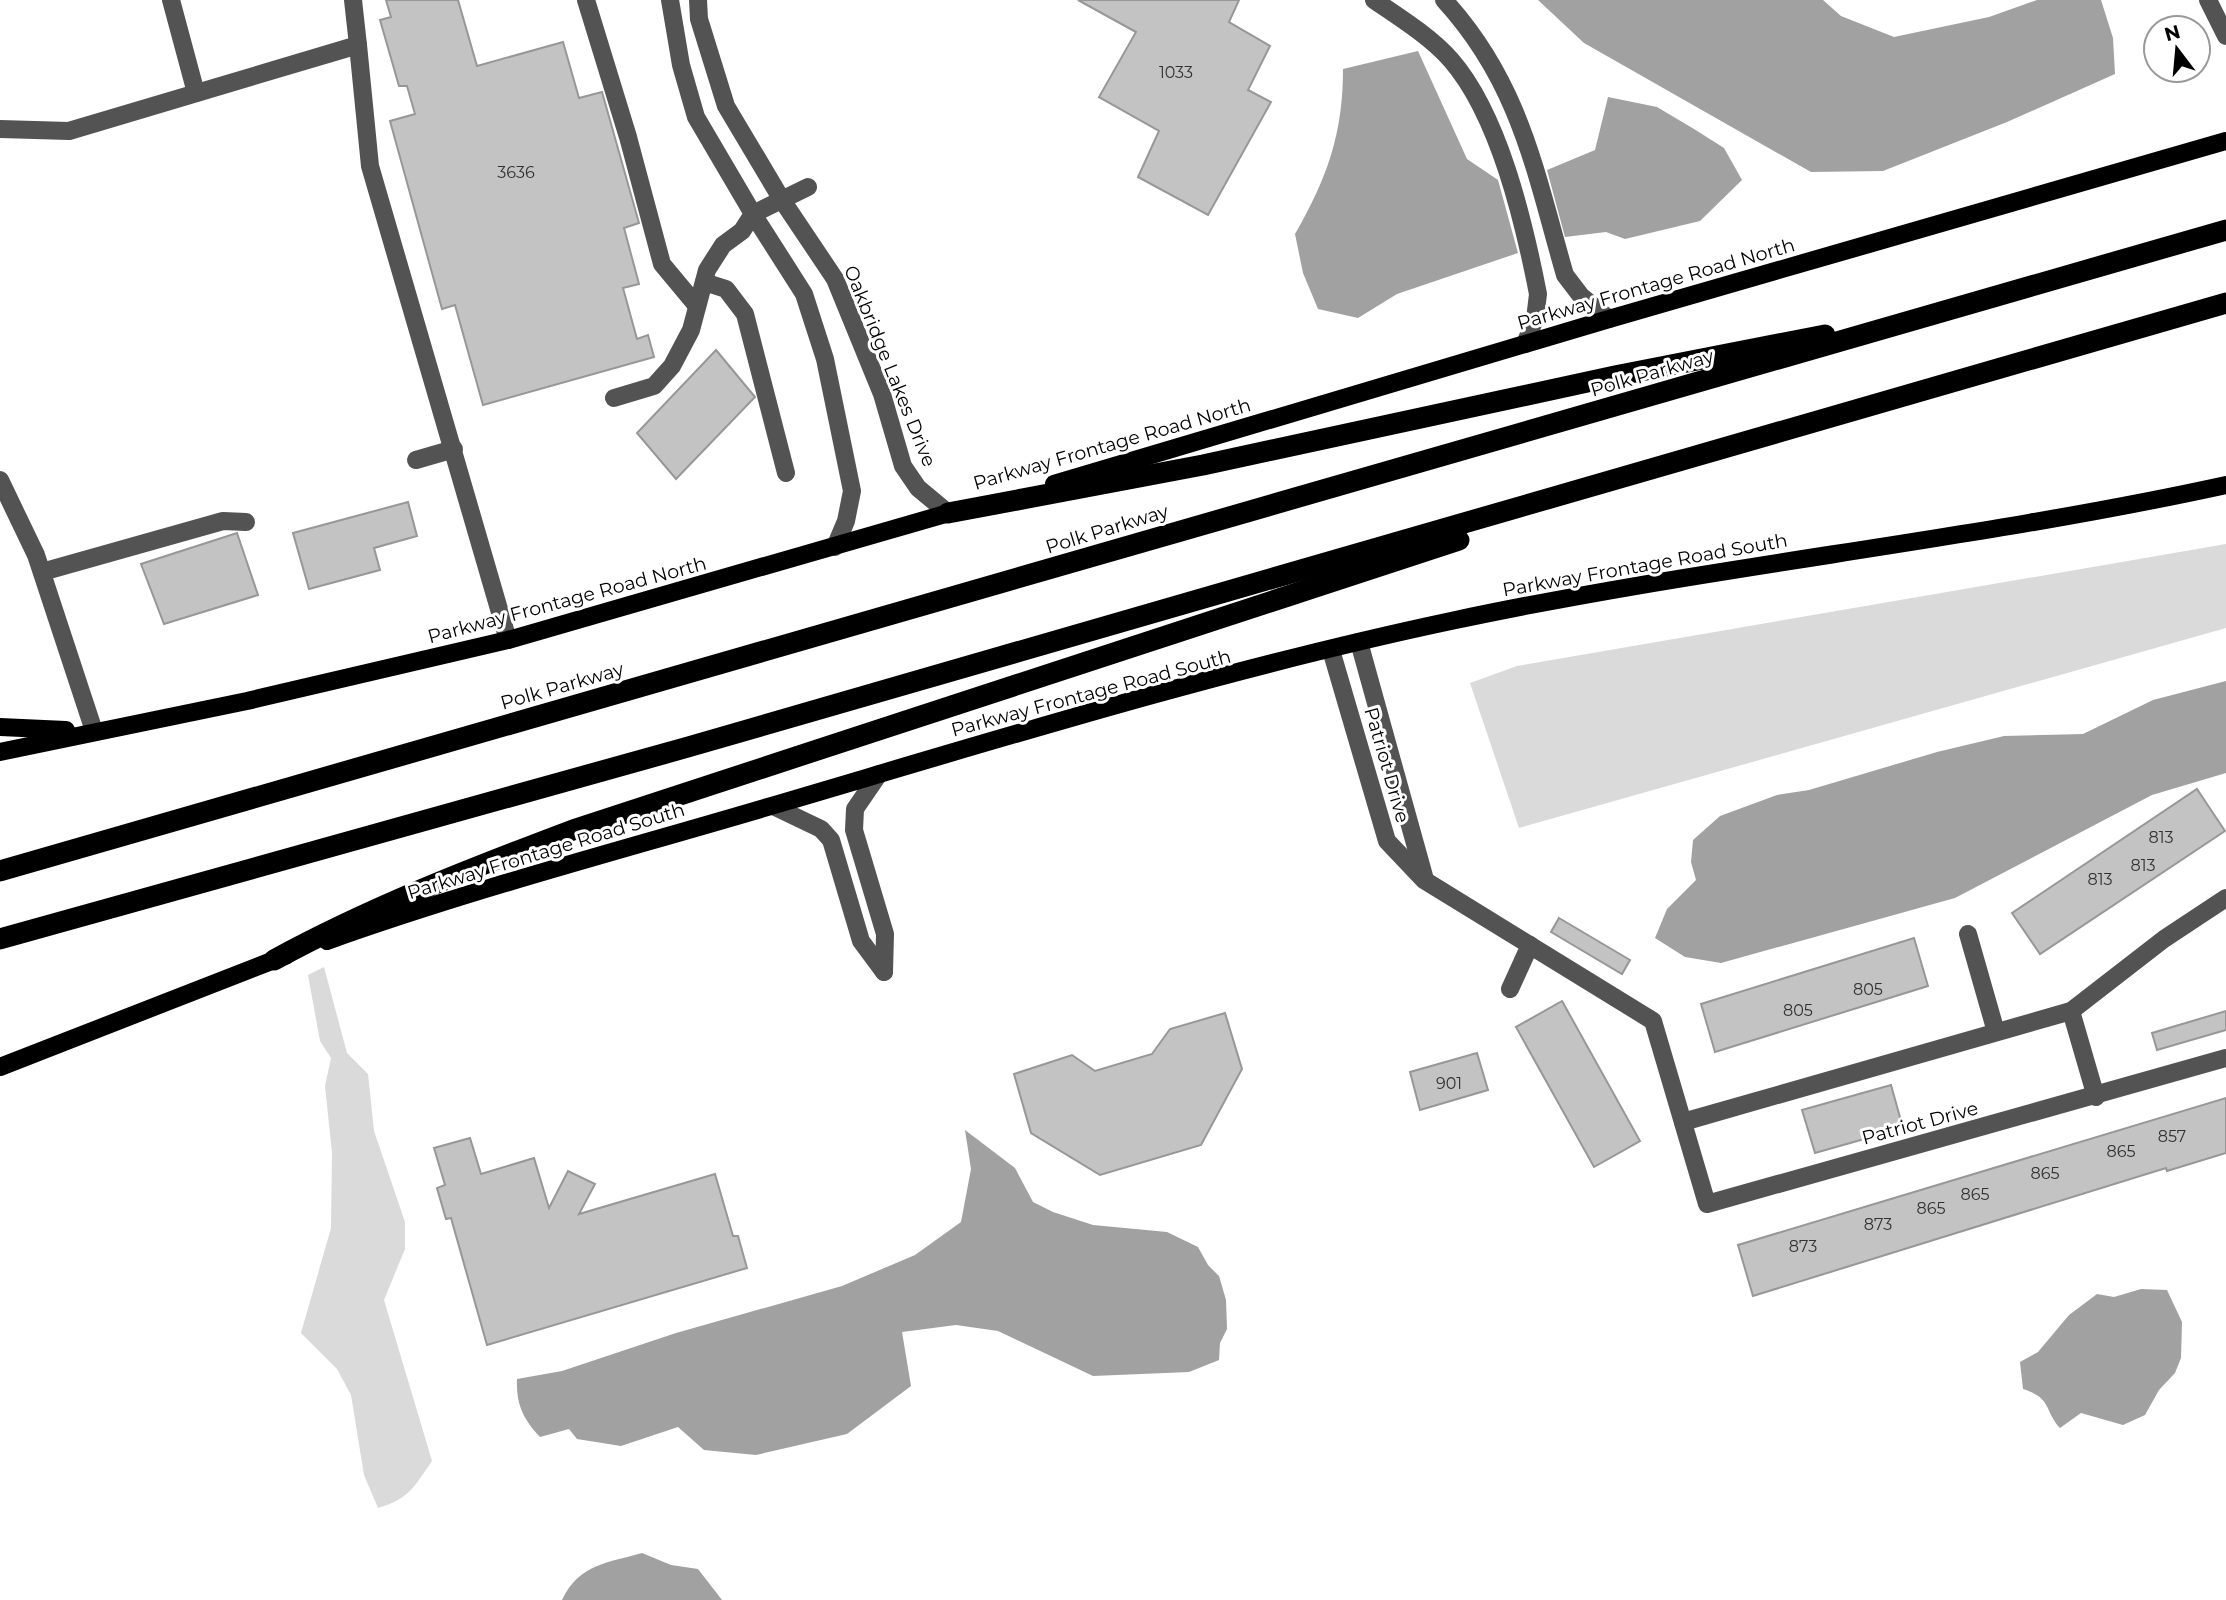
<svg xmlns="http://www.w3.org/2000/svg" width="2226" height="1600" viewBox="0 0 2226 1600" font-family="Montserrat,sans-serif">
	<style>
		.green { fill: #dadada }
		.water { fill: #a1a1a1 }
		.building { fill: #c3c3c3; stroke: #979797; stroke-width: 2 }
		.lines { fill: none; stroke-linecap: round; stroke-linejoin: round }
		.minor { stroke: #535353; stroke-width: 18 }
		.major { stroke: #000; stroke-width: 18 }
		.highway { stroke: #000; stroke-width: 21 }
		.labels { text-anchor: middle; dominant-baseline: central; stroke-width: 6; stroke-linejoin: round; paint-order: stroke }
		.number-label { font-size: 16px; fill: #313131 }
		.street-label { font-size: 19px; fill: #000; stroke: #fff }
	</style>
	<rect width="100%" height="100%" fill="#fff"/>
	<g class="green">
		<path d="M2226,544V628L1519,828L1470,683L1517,666Z"/>
		<path d="M324,967L347,1053L368,1074L374,1131L405,1222V1249L384,1300L432,1461C414,1487 409,1499 378,1508L364,1475L351,1395L337,1369L301,1333L331,1228L332,1153L325,1086L331,1058L320,1041L308,975Z"/>
	</g>
	<g class="water">
		<path d="M1538,0H1823L1841,16L1894,37L1989,17L2037,0H2101L2113,38L2115,74L2007,122L1883,171L1811,172L1584,43Z"/>
		<path d="M1418,51L1467,159L1498,180L1518,253L1397,294L1358,318L1318,309L1303,273L1295,234C1327,178 1343,134 1343,69Z"/>
		<path d="M1608,97L1657,107L1694,129L1724,148L1742,180L1700,221L1625,239L1606,232L1565,237L1547,170L1595,150Z"/>
		<path d="M2226,681V773L2152,795L1955,898L1721,963L1685,957L1655,938L1667,909L1696,880L1691,862L1693,840L1720,816L1777,795L1809,790L1937,752L2004,736L2083,734L2153,700Z"/>
		<path d="M965,1130L1015,1168L1033,1202L1053,1212L1093,1225L1167,1232L1198,1247L1208,1265L1219,1276L1226,1300L1227,1329L1220,1343L1219,1360L1189,1372L1093,1376L998,1331L956,1325L902,1332L911,1386L847,1434L756,1455L704,1450L678,1427L621,1446L577,1439L569,1429L540,1437C523,1419 516,1404 517,1379L562,1371L676,1333L842,1286L915,1255L961,1222L971,1169Z"/>
		<path d="M2141,1289L2167,1290L2182,1322L2181,1358L2175,1373L2159,1390L2145,1415L2123,1425L2081,1413L2060,1428C2044,1410 2052,1398 2023,1389L2020,1362L2038,1352L2069,1315L2097,1294L2114,1297Z"/>
		<path d="M642,1553L671,1565L698,1569L722,1600H562C579,1564 607,1563 642,1553Z"/>
	</g>
	<g class="building">
		<path d="M386,0H458L477,66L563,42L579,98L602,92L639,223L624,228L639,284L623,288L637,339L648,335L654,357L483,405L455,305L442,309L390,121L415,114L407,86H399L380,20L391,17Z"/>
		<path d="M1078,0H1239L1229,22L1270,46L1248,90L1271,102L1208,215L1138,177L1159,131L1099,97L1136,32Z"/>
		<path d="M716,350L755,397L676,479L637,433Z"/>
		<path d="M408,502L417,536L374,548L380,570L309,589L293,533Z"/>
		<path d="M237,533L258,595L164,624L141,564Z"/>
		<path d="M2197,789L2225,831L2040,954L2012,913Z"/>
		<path d="M1559,918L1630,960L1622,974L1551,932Z"/>
		<path d="M1914,938L1928,986L1715,1052L1701,1004Z"/>
		<path d="M1562,1001L1640,1141L1594,1167L1516,1027Z"/>
		<path d="M2226,1011V1030L2157,1050L2152,1033Z"/>
		<path d="M1225,1013L1242,1069L1201,1145L1100,1175L1031,1133L1014,1074L1072,1055L1095,1071L1152,1054L1170,1029Z"/>
		<path d="M1477,1053L1488,1090L1420,1110L1410,1072Z"/>
		<path d="M1891,1085L1903,1128L1815,1153L1802,1110Z"/>
		<path d="M2226,1098V1153L2167,1171L2166,1168L1753,1296L1738,1245Z"/>
		<path d="M470,1138L481,1174L534,1158L549,1208L568,1171L595,1184L579,1214L715,1174L733,1236H738L747,1268L487,1345L451,1218L446,1219L437,1188L445,1185L434,1148Z"/>
	</g>
	<g class="lines">
		<g class="minor">
			<path d="M171,0L196,93"/>
			<path d="M586,0L628,137L662,264L697,306"/>
			<path d="M670,0L681,65L696,117L753,214L804,294L825,359L852,491L846,521L835,547"/>
			<path d="M698,0L699,19L726,106L782,200L835,279L882,394L903,466L918,488L948,513"/>
			<path d="M1374,0C1399,17 1431,37 1451,60C1499,115 1524,222 1538,294L1535,319L1525,344"/>
			<path d="M1444,0C1520,83 1535,171 1565,275L1581,296L1609,319"/>
			<path d="M2208,0L2226,36"/>
			<path d="M358,45L370,166L508,640"/>
			<path d="M0,129L69,131L358,45L353,0"/>
			<path d="M704,282L726,289L745,314L786,473"/>
			<path d="M614,398L654,386L672,366L691,330L707,270L723,245L742,231L753,214L808,187"/>
			<path d="M416,460L454,449"/>
			<path d="M0,480L36,555L94,731"/>
			<path d="M42,572L223,521L246,522"/>
			<path d="M1359,642L1424,876"/>
			<path d="M1331,650L1387,841L1424,880L1653,1021L1707,1204L2226,1058"/>
			<path d="M879,774L855,809L854,830L885,934L884,972"/>
			<path d="M773,806L821,829L831,840L861,941L884,972"/>
			<path d="M1968,934L1996,1032"/>
			<path d="M1510,989L1530,945"/>
			<path d="M2071,1011L2096,1097"/>
			<path d="M1683,1122L2071,1011L2164,939L2226,898"/>
		</g>
		<g class="major">
			<path d="M1054,484L1609,319L2226,141"/>
			<path d="M0,727L66,730"/>
			<path d="M0,752L247,701L508,640L959,510"/>
			<path d="M327,941C478,887 634,847 788,801C1005,737 1229,668 1451,621C1708,566 1970,541 2226,485"/>
			<path d="M0,1067L287,955"/>
		</g>
		<g class="highway">
			<path d="M948,513L1203,465L1615,376L1825,335"/>
			<path d="M0,871L2226,230"/>
			<path d="M0,939L688,747L2226,303"/>
			<path d="M274,960C369,908 472,868 573,830L1459,540"/>
		</g>
	</g>
	<g class="labels">
		<g class="number-label">
			<text x="1176" y="72">1033</text>
			<text x="516" y="172">3636</text>
			<text x="2161" y="837">813</text>
			<text x="2143" y="865">813</text>
			<text x="2100" y="879">813</text>
			<text x="1868" y="989">805</text>
			<text x="1798" y="1010">805</text>
			<text x="1449" y="1083">901</text>
			<text x="2172" y="1136">857</text>
			<text x="2121" y="1151">865</text>
			<text x="2045" y="1173">865</text>
			<text x="1975" y="1194">865</text>
			<text x="1931" y="1208">865</text>
			<text x="1878" y="1224">873</text>
			<text x="1803" y="1246">873</text>
		</g>
		<g class="street-label">
			<text transform="translate(1656 284) rotate(-16)">Parkway Frontage Road North</text>
			<text transform="translate(890 366) rotate(68)">Oakbridge Lakes Drive</text>
			<text transform="translate(1652 373) rotate(-16)">Polk Parkway</text>
			<text transform="translate(1112 444) rotate(-16)">Parkway Frontage Road North</text>
			<text transform="translate(1107 529) rotate(-17)">Polk Parkway</text>
			<text transform="translate(1645 565) rotate(-10)">Parkway Frontage Road South</text>
			<text transform="translate(567 600) rotate(-15)">Parkway Frontage Road North</text>
			<text transform="translate(562 686) rotate(-16)">Polk Parkway</text>
			<text transform="translate(1091 693) rotate(-15)">Parkway Frontage Road South</text>
			<text transform="translate(1387 765) rotate(74)">Patriot Drive</text>
			<text transform="translate(546 851) rotate(-17)">Parkway Frontage Road South</text>
			<text transform="translate(1920 1123) rotate(-15)">Patriot Drive</text>
		</g>
	</g>
	<g transform="translate(2177 49) rotate(344)"><circle r="33" fill="#ffffff" stroke="#999999" stroke-width="2"/>
	<path d="M0-5L12 26L0 18L-12 26Z" fill="#000000"/>
	<text y="-10" font-size="19" font-weight="bold" text-anchor="middle" fill="#000000">N</text>
	</g>
</svg>
